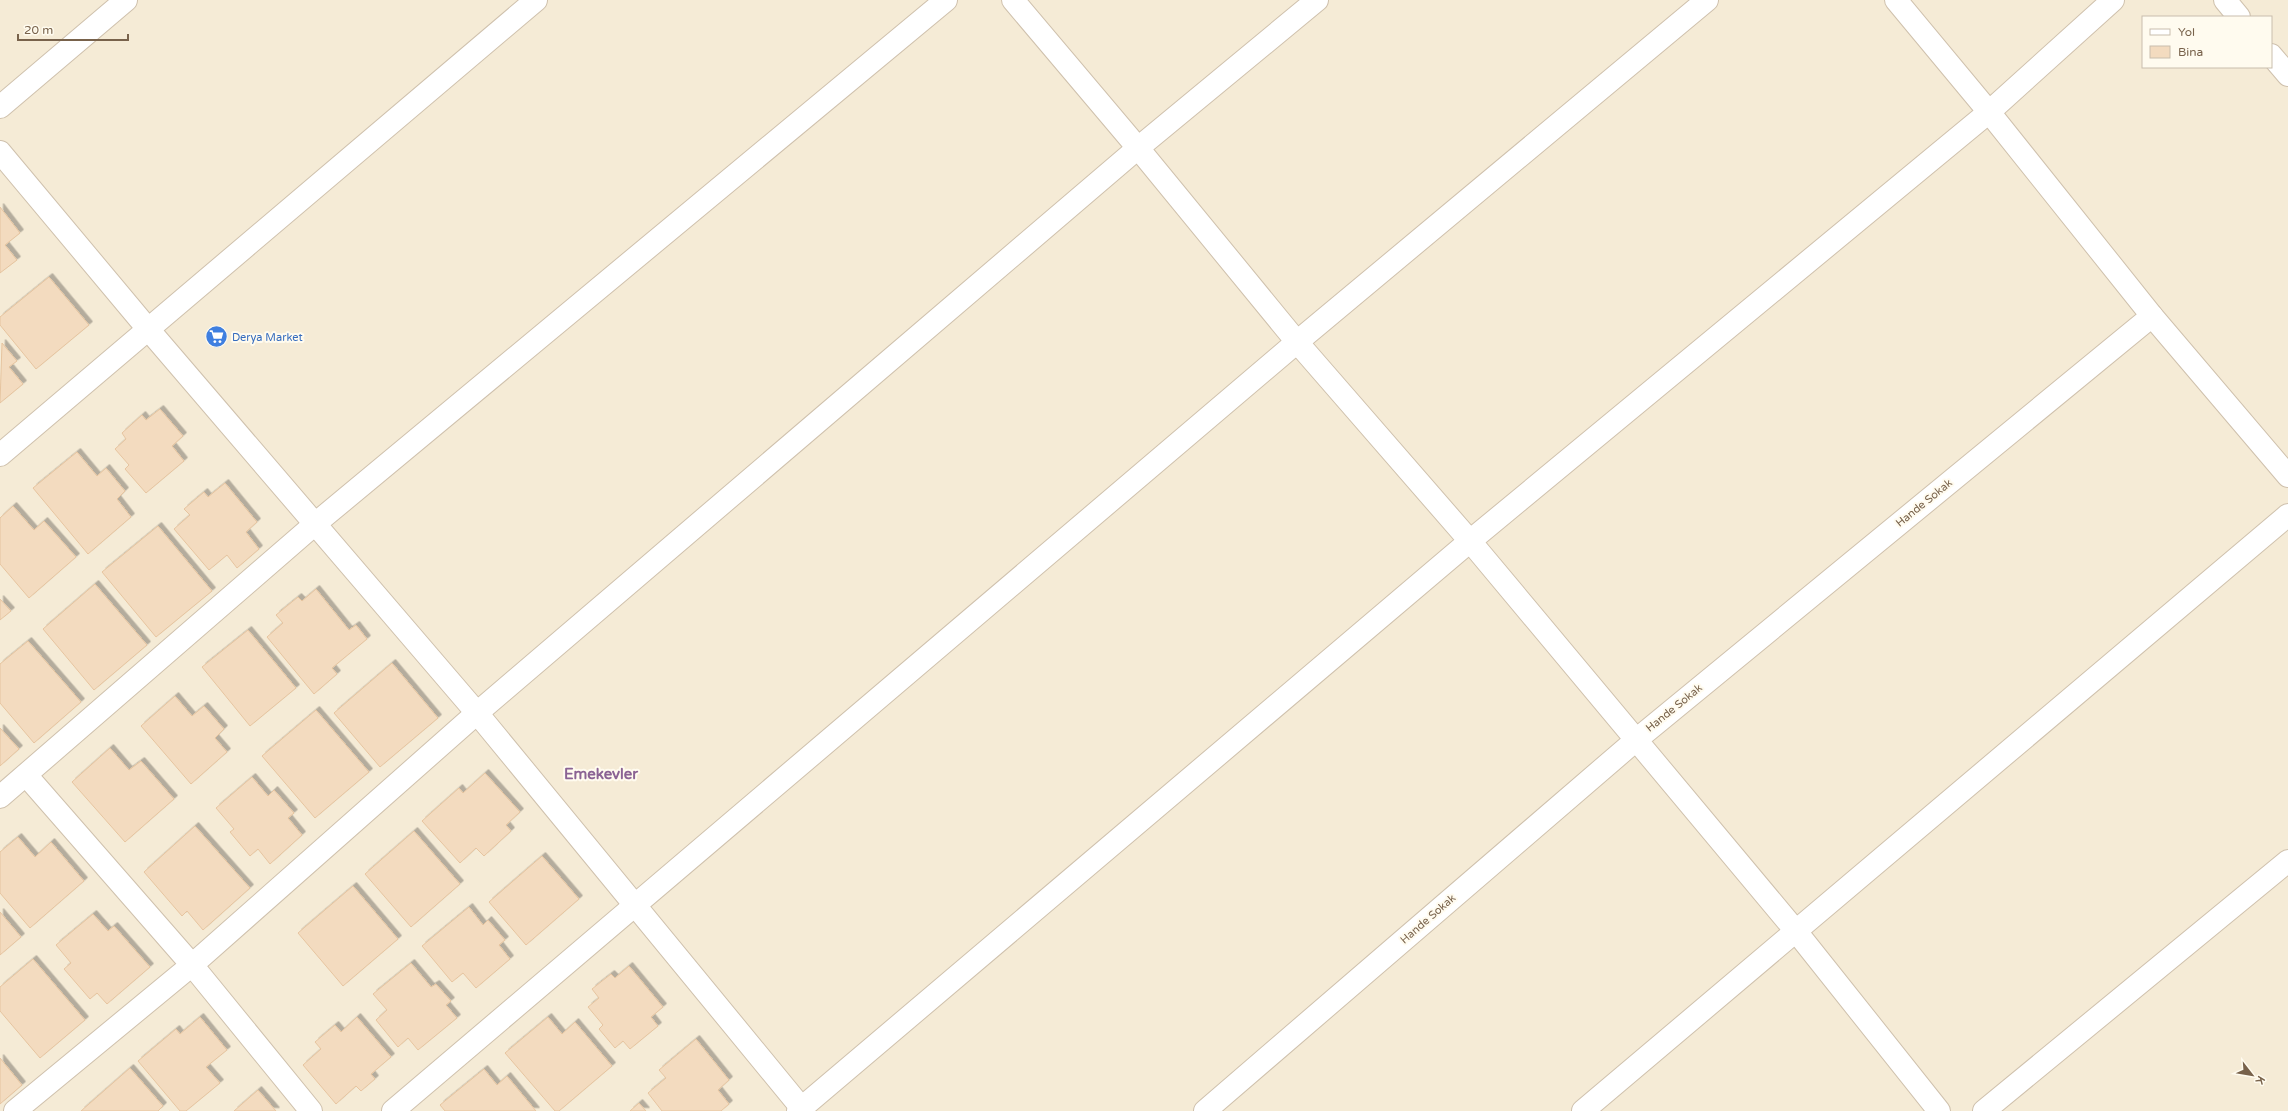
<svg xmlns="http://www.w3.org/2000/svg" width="2288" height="1111" viewBox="0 0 2288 1111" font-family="'Varela Round',sans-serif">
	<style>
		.residential { fill: #f5ebd6; fill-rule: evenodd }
		.building { fill: #f3dbbf; stroke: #e6c49f; filter: url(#shadow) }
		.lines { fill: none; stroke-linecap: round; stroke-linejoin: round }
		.minor-casing { stroke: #cfc1ad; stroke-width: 24 }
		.minor { stroke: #fff; stroke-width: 22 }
		.labels { text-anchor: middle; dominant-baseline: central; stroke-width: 4; stroke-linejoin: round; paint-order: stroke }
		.shop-label { font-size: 11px; fill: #366cbe; stroke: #fffbef; text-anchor: start }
		.street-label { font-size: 11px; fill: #78624b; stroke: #fffbef }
		.district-label { font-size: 15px; font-weight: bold; fill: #8b6394; stroke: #fffbef }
	</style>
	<defs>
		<filter id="shadow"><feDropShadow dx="3.5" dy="-3.5" stdDeviation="0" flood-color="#0004"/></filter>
	</defs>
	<rect width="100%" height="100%" fill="#fdf8e8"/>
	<path class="residential" d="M0,0H2288V1111H0ZM2143,17H2271V67H2143Z"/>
	<g class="building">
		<path d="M0,207L20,233L5,245L17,260L0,273Z"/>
		<path d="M49,277L89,325L36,369L0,325V317Z"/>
		<path d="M2,343L17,361L9,367L23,384L0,403Z"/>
		<path d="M160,409L183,436L172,446L184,461L146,493L125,469L129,465L115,449L126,439L122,433L142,415L146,420Z"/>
		<path d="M77,452L97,476L106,468L125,491L117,499L131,517L88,554L33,488Z"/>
		<path d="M225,483L257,522L246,532L259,549L237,568L227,555L209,570L174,529L190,515L184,509L204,492L208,497Z"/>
		<path d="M13,506L34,530L44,521L76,557L29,598L0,564V518Z"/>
		<path d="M158,526L212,591L156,637L102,572Z"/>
		<path d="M95,584L147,645L94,690L43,629Z"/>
		<path d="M316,589L349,630L356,625L367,639L332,668L337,674L314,694L267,637L283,623L276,615L298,597L302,601Z"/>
		<path d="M0,599L11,611L0,620Z"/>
		<path d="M248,630L296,688L250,726L202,667Z"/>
		<path d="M28,641L81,702L34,743L0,703V664Z"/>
		<path d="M392,663L438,718L380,767L334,713Z"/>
		<path d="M175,696L192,716L204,706L224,729L215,738L227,752L191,784L141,726Z"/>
		<path d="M316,710L369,772L315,818L262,756Z"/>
		<path d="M0,728L19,749L0,766Z"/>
		<path d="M110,748L129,770L141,761L174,799L125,842L72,782Z"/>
		<path d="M485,773L520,812L506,825L511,831L484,856L476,848L460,863L422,821L459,788L463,793Z"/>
		<path d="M252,777L268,796L274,790L294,813L288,818L302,835L270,864L258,849L250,856L230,832L234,829L216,808Z"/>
		<path d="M195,826L250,888L203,930L187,911L182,916L144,872Z"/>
		<path d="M414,831L460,884L411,927L365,874Z"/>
		<path d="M18,837L35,857L51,842L84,881L30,928L0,893V852Z"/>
		<path d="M542,856L579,899L526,945L489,902Z"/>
		<path d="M353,886L398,939L343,986L298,933Z"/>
		<path d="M469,907L483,925L488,920L505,940L499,945L510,959L476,988L463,973L452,982L422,946Z"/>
		<path d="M0,912L21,937L0,955Z"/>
		<path d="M93,914L108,931L114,926L150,967L107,1004L97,993L90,999L64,969L71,963L56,945Z"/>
		<path d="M33,959L85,1020L40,1058L0,1011V987Z"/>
		<path d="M411,963L431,987L436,984L451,1001L446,1005L457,1018L418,1050L408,1038L398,1047L376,1020L387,1010L373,994Z"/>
		<path d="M629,966L663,1007L651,1017L658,1026L630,1049L623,1041L615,1048L599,1029L603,1025L588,1007L599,998L592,989L611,974L615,978Z"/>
		<path d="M200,1017L227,1050L206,1067L220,1083L186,1111H180L138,1061L176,1029L180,1034Z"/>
		<path d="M357,1017L391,1057L371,1074L375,1079L361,1091L356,1086L336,1104L303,1065L321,1049L315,1042L335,1025L341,1032Z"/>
		<path d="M548,1017L562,1034L575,1022L612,1066L559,1111H555L505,1053Z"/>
		<path d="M696,1039L729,1080L718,1090L729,1104L721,1111H662L648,1093L666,1078L659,1070Z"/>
		<path d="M0,1058L22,1085L0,1104Z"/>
		<path d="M130,1068L163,1106L158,1111H81Z"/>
		<path d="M484,1069L497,1085L507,1076L536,1111H445L440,1105Z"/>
		<path d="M258,1090L276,1111H234Z"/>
		<path d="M639,1103L646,1111H630Z"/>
	</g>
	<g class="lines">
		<defs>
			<g id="minor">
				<path d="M1013,0L1138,148L1297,342L1470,541L1795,930L1939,1111"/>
				<path d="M1896,0L1989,112L2152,316L2288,476"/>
				<path d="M2225,0L2239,17"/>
				<path d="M2271,55L2288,75"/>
				<path d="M0,107L126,0"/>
				<path d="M0,152L148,329L477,713L804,1111"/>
				<path d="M0,455L536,0"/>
				<path d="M26,775L192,965L311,1111"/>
				<path d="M0,797L315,524L946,0"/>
				<path d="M15,1111L192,965L477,713L1138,148L1317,0"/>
				<path d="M393,1111L1297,342L1707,0"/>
				<path d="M798,1111L1470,541L1989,112L2113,0"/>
				<path d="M1205,1111L1636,740L2152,316"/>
				<path d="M1583,1111L2288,515"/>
				<path d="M1984,1111L2288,861"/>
			</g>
		</defs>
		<use href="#minor" class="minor-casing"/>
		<use href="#minor" class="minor"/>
	</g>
	<defs>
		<symbol id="supermarket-disc" viewBox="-11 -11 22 22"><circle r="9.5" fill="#3f7fe0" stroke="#fffbef"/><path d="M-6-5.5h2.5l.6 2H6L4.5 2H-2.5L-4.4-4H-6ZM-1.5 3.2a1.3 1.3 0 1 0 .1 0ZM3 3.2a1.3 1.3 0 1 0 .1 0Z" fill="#fff"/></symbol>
	</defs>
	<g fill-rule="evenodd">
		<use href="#supermarket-disc" x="204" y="324" width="25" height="25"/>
	</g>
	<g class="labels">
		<g class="shop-label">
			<text x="232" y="337">Derya Market</text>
		</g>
		<g class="street-label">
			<text transform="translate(1924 503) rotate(-39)">Hande Sokak</text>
			<text transform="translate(1674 708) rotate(-39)">Hande Sokak</text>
			<text transform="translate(1428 919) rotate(-41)">Hande Sokak</text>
		</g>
		<g class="district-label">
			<text x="601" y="774">Emekevler</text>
		</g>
	</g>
	<rect x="2142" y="16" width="130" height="52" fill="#fffbef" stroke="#c9bead"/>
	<rect x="2150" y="29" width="20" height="6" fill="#ffffff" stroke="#c9bead"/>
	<text x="2178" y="36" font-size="12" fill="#78624b">Yol</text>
	<rect x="2150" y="46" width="20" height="12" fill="#f3dbbf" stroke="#c9bead"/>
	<text x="2178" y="56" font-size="12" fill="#78624b">Bina</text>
	<g transform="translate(2252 1075) rotate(121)" stroke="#fffbef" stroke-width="3" paint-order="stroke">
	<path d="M0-3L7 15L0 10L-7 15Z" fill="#78624b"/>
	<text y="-6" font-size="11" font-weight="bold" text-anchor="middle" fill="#78624b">K</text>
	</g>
	<path d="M18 34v6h110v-6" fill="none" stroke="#78624b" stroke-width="2"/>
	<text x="24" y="34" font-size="12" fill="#78624b" stroke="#fffbef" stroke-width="3" paint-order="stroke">20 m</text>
</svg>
